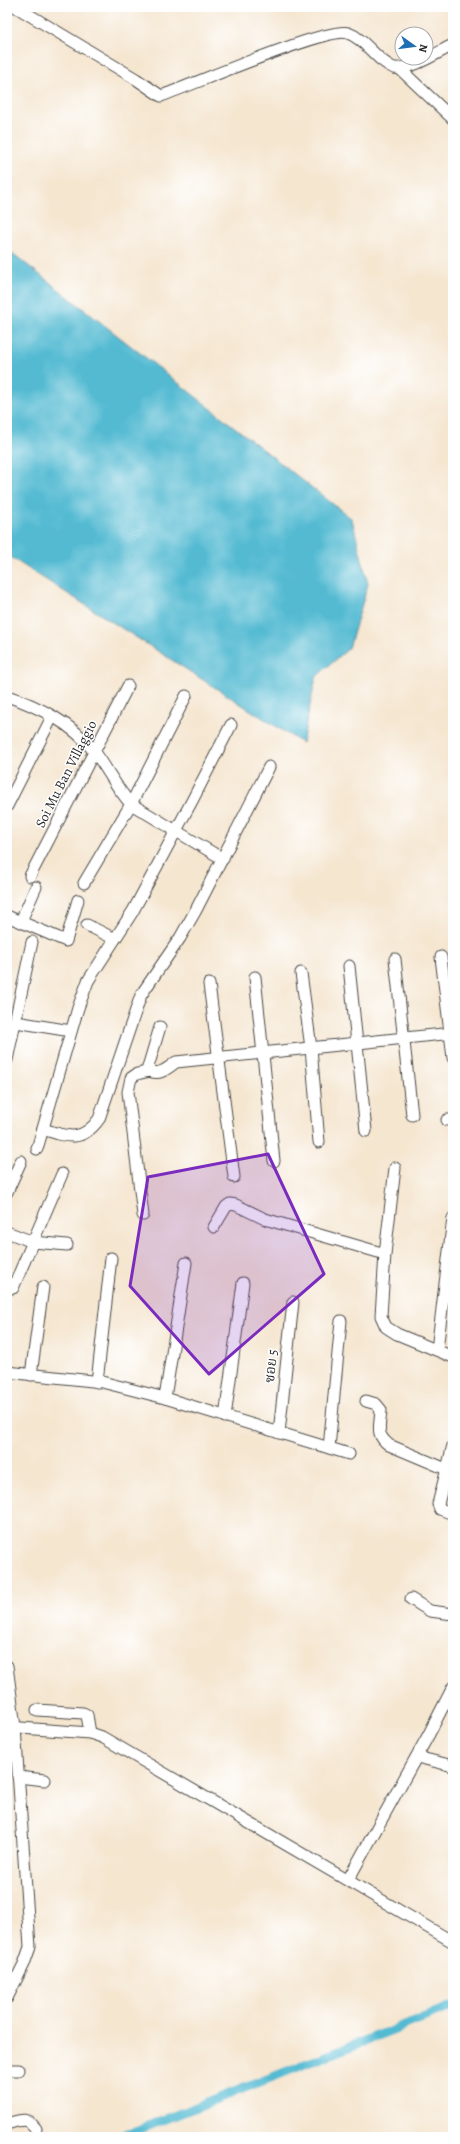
<svg xmlns="http://www.w3.org/2000/svg" width="460" height="2144" viewBox="0 0 460 2144" font-family="Alegreya,'Noto Serif Thai',serif">
	<style>
		.water { fill: #53bad2; stroke: #3f727e }
		.lines { fill: none; stroke-linecap: round; stroke-linejoin: round }
		.canal { stroke: #53bad2; stroke-width: 9 }
		.minor-casing { stroke: #494744; stroke-width: 13 }
		.minor { stroke: #fff; stroke-width: 11 }
		.marked { fill: #7b2cbf; fill-opacity: 0.2; stroke: #7b2cbf; stroke-width: 3; stroke-linejoin: round }
		.labels { text-anchor: middle; dominant-baseline: central; stroke-width: 3; stroke-linejoin: round; paint-order: stroke }
		.street-label { font-size: 14px; fill: #2b2b2b; stroke: #fff }
	</style>
	<rect width="100%" height="100%" fill="#fff"/>
	<filter id="ink" filterUnits="userSpaceOnUse"><feTurbulence type="fractalNoise" baseFrequency=".025" numOctaves="2"/><feDisplacementMap in="SourceGraphic" scale="8" xChannelSelector="R" yChannelSelector="G"/><feConvolveMatrix kernelMatrix="1 2 1 2 8 2 1 2 1" color-interpolation-filters="sRGB"/></filter>
	<filter id="wash" filterUnits="userSpaceOnUse"><feTurbulence type="fractalNoise" baseFrequency=".012" numOctaves="4" result="noise"/><feDisplacementMap in="SourceGraphic" scale="16" xChannelSelector="R" yChannelSelector="G"/><feGaussianBlur stdDeviation="0.9" result="paint"/><feColorMatrix in="noise" values="0 0 0 0 0 0 0 0 0 0 0 0 0 0 0 0 0 1.4 0 .05"/><feComposite in="paint" operator="in"/></filter>
	<g filter="url(#wash)">
		<rect width="100%" height="100%" fill="#f5e6d0"/>
		<path class="water" d="M7,249L352,519L368,584L349,648L316,677L302,743L7,555Z"/>
		<g class="lines">
			<path class="canal" d="M120,2137L453,2006"/>
		</g>
	</g>
	<g filter="url(#ink)">
		<g class="lines">
			<defs>
				<g id="minor">
					<path d="M16,7L136,79L161,96C190,86 328,26 348,33C366,39 376,61 394,68C412,70 436,53 453,45"/>
					<path d="M400,69L453,119"/>
					<path d="M7,696C38,706 73,724 94,751C107,768 116,788 131,804L223,859"/>
					<path d="M7,806L52,717"/>
					<path d="M30,876L128,686"/>
					<path d="M84,883L131,804L186,696"/>
					<path d="M7,916L66,941L78,900"/>
					<path d="M21,921L36,887"/>
					<path d="M87,925L115,939"/>
					<path d="M441,957L453,1058"/>
					<path d="M395,959L412,1115"/>
					<path d="M349,966L366,1131"/>
					<path d="M301,973L311,1048L319,1142"/>
					<path d="M255,977L274,1161"/>
					<path d="M209,984L234,1177"/>
					<path d="M16,1022L71,1031"/>
					<path d="M160,1027L148,1067L150,1071C159,1076 168,1068 176,1062L453,1033"/>
					<path d="M7,1060L32,942"/>
					<path d="M447,1120H453"/>
					<path d="M43,1129C67,1137 82,1143 99,1119L141,995L180,938L196,910L269,767"/>
					<path d="M37,1149L78,1008L88,981L133,911L193,799L231,725"/>
					<path d="M395,1168L385,1254L381,1316L386,1327L397,1334L453,1357"/>
					<path d="M7,1192L21,1161"/>
					<path d="M143,1215L128,1092L131,1078L137,1074L150,1071"/>
					<path d="M214,1227L226,1207L230,1204L236,1205L265,1219L385,1254"/>
					<path d="M7,1232L33,1242L67,1245"/>
					<path d="M13,1288L62,1174"/>
					<path d="M437,1350L453,1218"/>
					<path d="M7,1372L102,1382L165,1398L349,1454"/>
					<path d="M31,1375L43,1287"/>
					<path d="M97,1382L111,1258"/>
					<path d="M165,1398L186,1263"/>
					<path d="M366,1401L376,1404L381,1410C380,1427 375,1434 389,1445L446,1469"/>
					<path d="M225,1417L243,1283"/>
					<path d="M279,1433L293,1302"/>
					<path d="M453,1445L438,1504L440,1509L453,1514"/>
					<path d="M329,1448L341,1321"/>
					<path d="M411,1599L430,1611L453,1614"/>
					<path d="M7,1666L15,1727L30,1947L24,1964L7,1998"/>
					<path d="M37,1710L83,1713L87,1715L90,1733"/>
					<path d="M7,1727L90,1733L102,1737L453,1942"/>
					<path d="M417,1757L453,1766"/>
					<path d="M18,1777L45,1780"/>
					<path d="M348,1880L429,1734L453,1687"/>
					<path d="M7,2070H19"/>
					<path d="M7,2124C20,2120 27,2116 36,2129"/>
				</g>
			</defs>
			<use href="#minor" class="minor-casing"/>
			<use href="#minor" class="minor"/>
		</g>
	</g>
	<path class="marked" d="M268,1154L324,1274L209,1374L130,1286L148,1177Z"/>
	<g class="labels">
		<g class="street-label">
			<text transform="translate(66 774) rotate(-63)">Soi Mu Ban Villaggio</text>
			<text transform="translate(271 1366) rotate(-84)">ซอย 5</text>
		</g>
	</g>
	<rect width="460" height="2144" fill="none" stroke="#fff" stroke-width="24"/>
	<g transform="translate(414 46) rotate(104)"><circle r="19" fill="#ffffff" stroke="#aaaaaa"/>
	<path d="M0-3L7 15L0 10L-7 15Z" fill="#1f6fb2"/>
	<text y="-6" font-size="11" font-weight="bold" text-anchor="middle" fill="#2b2b2b">N</text>
	</g>
</svg>
